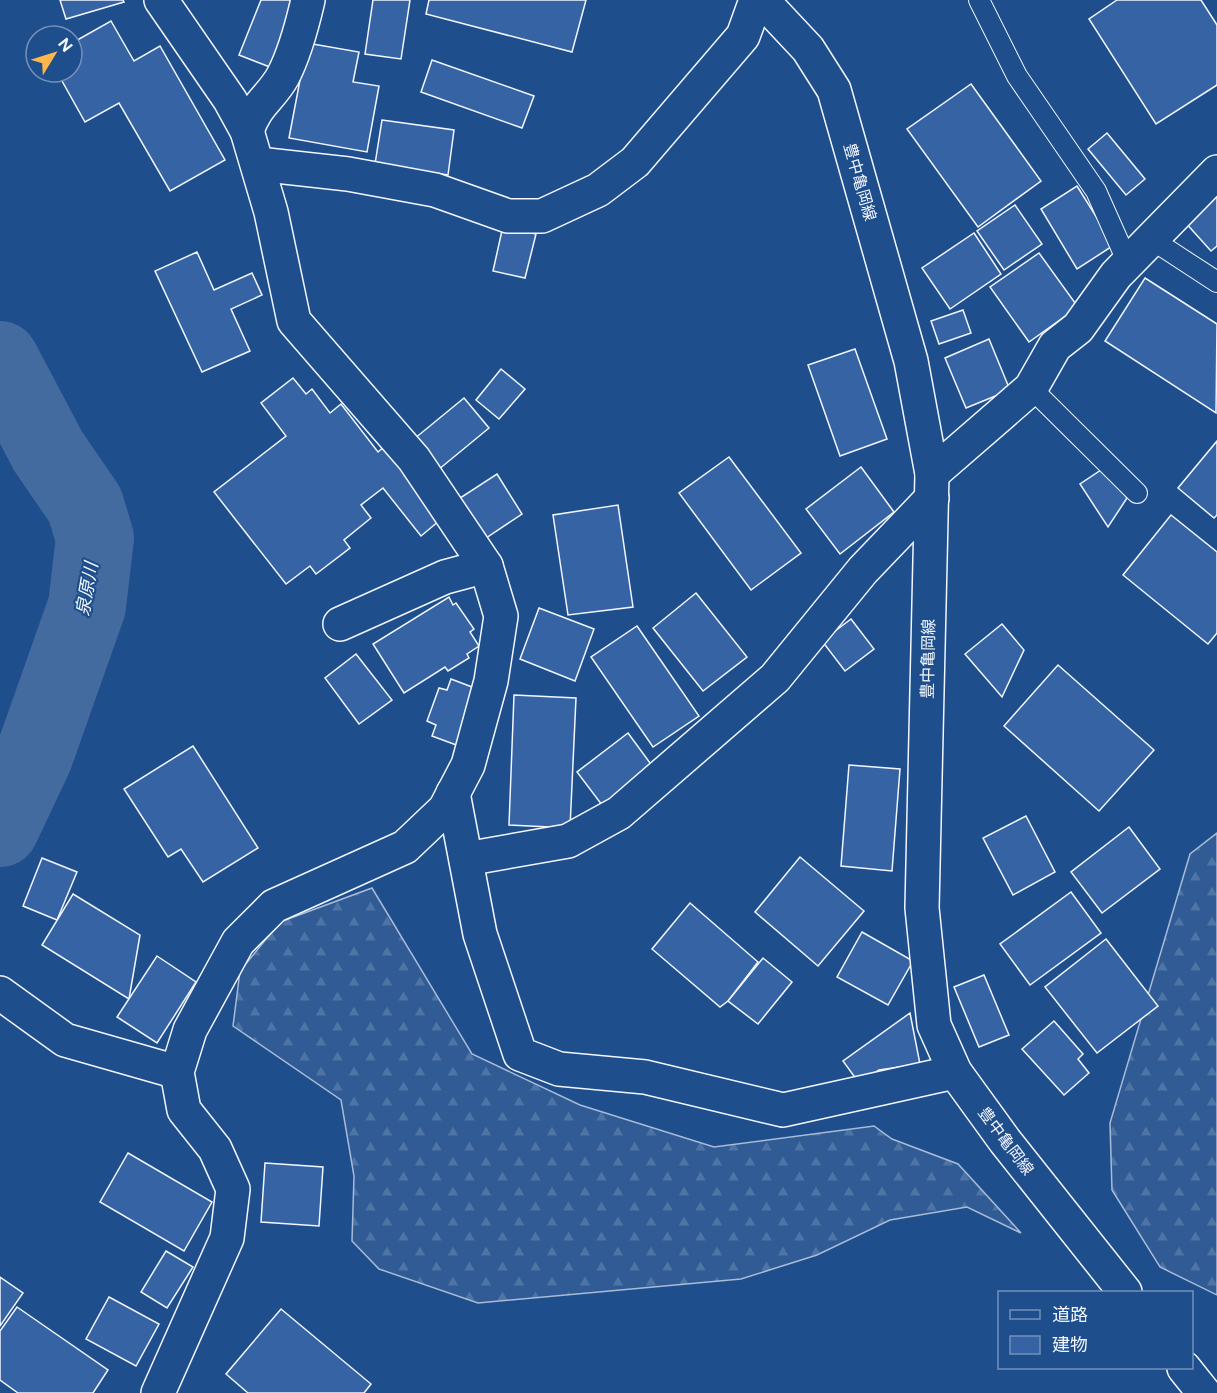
<svg xmlns="http://www.w3.org/2000/svg" width="1217" height="1393" viewBox="0 0 1217 1393" font-family="Figtree,'Noto Sans JP',sans-serif">
	<style>
		.forest { fill: url(#forest-firs); stroke: #a8bbd7; stroke-width: 1.5 }
		.lines { fill: none; stroke-linecap: round; stroke-linejoin: round }
		.river { stroke: #446ba0; stroke-width: 78 }
		.building { fill: #3563a3; stroke: #f2f6ff; stroke-width: 1.5 }
		.service-casing { stroke: #f2f6ff; stroke-width: 22 }
		.minor-casing { stroke: #f2f6ff; stroke-width: 36 }
		.primary-casing { stroke: #f2f6ff; stroke-width: 36 }
		.service { stroke: #1f4e8c; stroke-width: 20 }
		.minor { stroke: #1f4e8c; stroke-width: 33 }
		.primary { stroke: #1f4e8c; stroke-width: 33 }
		.labels { text-anchor: middle; dominant-baseline: central; stroke-width: 4.5; stroke-linejoin: round; paint-order: stroke }
		.street-label { font-size: 16px; fill: #f2f6ff; stroke: #1f4e8c }
		.water-label { font-size: 18px; font-style: italic; fill: #f2f6ff; stroke: #1f4e8c }
	</style>
	<defs>
		<pattern id="forest-firs" width="22" height="20" patternUnits="userSpaceOnUse" patternTransform="scale(1.5)"><rect width="22" height="20" fill="#305b95"/><path d="M5 1l3.5 6h-7zM16 11l3.5 6h-7z" fill="#4e73a5"/></pattern>
	</defs>
	<rect width="100%" height="100%" fill="#1f4e8c"/>
	<g class="forest">
		<path d="M1217,833V1295L1160,1267L1112,1190L1110,1123L1190,854Z"/>
		<path d="M372,888L472,1054L580,1105L714,1147L874,1126L892,1139L958,1164L1021,1233L967,1207L890,1220L817,1255L741,1279L478,1303L379,1269L352,1241L354,1176L341,1100L233,1026L240,971L280,922Z"/>
	</g>
	<g class="lines">
		<path class="river" d="M0,360L48,451L85,505L95,538L87,606L34,756L0,828"/>
	</g>
	<g class="building">
		<path d="M60,0H123L124,2L66,19Z"/>
		<path d="M261,0H302L275,69L239,55Z"/>
		<path d="M373,0H410L401,59L365,54Z"/>
		<path d="M429,0H586L572,52L426,14Z"/>
		<path d="M1117,0H1201L1217,25V85L1156,124L1089,19Z"/>
		<path d="M111,21L134,61L160,46L225,160L170,191L119,103L85,122L57,72H72V43Z"/>
		<path d="M307,43L359,52L353,82L379,86L367,152L289,138Z"/>
		<path d="M432,60L534,96L522,128L421,92Z"/>
		<path d="M971,84L1041,181L978,227L907,129Z"/>
		<path d="M382,120L454,130L448,175L375,164Z"/>
		<path d="M1107,133L1145,179L1126,195L1088,149Z"/>
		<path d="M1077,186L1114,245L1077,269L1041,209Z"/>
		<path d="M1217,191V246L1211,251L1184,221Z"/>
		<path d="M1015,205L1042,244L1004,270L977,231Z"/>
		<path d="M503,226L536,234L525,278L493,271Z"/>
		<path d="M974,233L1001,274L950,309L922,268Z"/>
		<path d="M197,252L214,290L252,273L262,295L231,309L250,351L202,372L155,271Z"/>
		<path d="M1039,253L1078,307L1029,342L990,287Z"/>
		<path d="M1145,278L1217,324L1216,413L1105,341Z"/>
		<path d="M963,310L971,333L939,344L931,321Z"/>
		<path d="M989,339L1010,390L966,408L945,358Z"/>
		<path d="M855,349L887,439L840,456L808,365Z"/>
		<path d="M501,369L525,389L499,419L476,400Z"/>
		<path d="M293,378L306,394L312,389L330,413L341,404L378,452L386,445L407,473L404,475L439,521L421,536L383,488L361,505L371,518L344,540L350,548L316,574L310,566L286,584L214,492L286,436L261,403Z"/>
		<path d="M464,398L489,428L438,470L414,439Z"/>
		<path d="M1217,441V515L1214,518L1178,488Z"/>
		<path d="M729,457L801,553L751,590L679,493Z"/>
		<path d="M1107,466L1127,498L1108,527L1080,484Z"/>
		<path d="M861,467L894,512L840,554L806,509Z"/>
		<path d="M497,474L522,514L483,540L457,500Z"/>
		<path d="M618,505L633,607L568,615L553,515Z"/>
		<path d="M1171,515L1217,552V633L1208,644L1123,575Z"/>
		<path d="M696,593L747,657L703,691L653,628Z"/>
		<path d="M449,597L453,605L456,603L474,629L470,632L479,646L467,654L469,658L448,671L445,667L404,693L373,644Z"/>
		<path d="M539,608L594,629L575,681L520,659Z"/>
		<path d="M851,619L874,649L845,671L822,641Z"/>
		<path d="M1002,624L1024,650L1002,697L965,654Z"/>
		<path d="M637,626L699,716L653,747L591,657Z"/>
		<path d="M356,654L392,700L359,724L325,678Z"/>
		<path d="M1058,665L1154,750L1099,811L1004,726Z"/>
		<path d="M451,679L480,690L459,746L432,736L436,725L427,721L439,688L447,690Z"/>
		<path d="M514,695L576,698L570,828L509,825Z"/>
		<path d="M628,733L653,767L602,805L577,772Z"/>
		<path d="M193,746L258,848L203,882L181,849L168,857L124,789Z"/>
		<path d="M849,765L900,769L892,871L841,866Z"/>
		<path d="M1026,816L1055,872L1013,895L983,838Z"/>
		<path d="M1129,827L1160,869L1102,913L1071,872Z"/>
		<path d="M800,857L864,911L818,966L755,912Z"/>
		<path d="M42,858L77,872L57,920L23,906Z"/>
		<path d="M1071,892L1101,933L1030,985L1000,944Z"/>
		<path d="M73,894L140,935L129,999L42,945Z"/>
		<path d="M690,903L758,962L728,1001L720,1007L652,949Z"/>
		<path d="M862,932L913,961L888,1005L837,977Z"/>
		<path d="M1106,939L1158,1006L1097,1053L1045,987Z"/>
		<path d="M157,956L196,982L157,1043L117,1017Z"/>
		<path d="M763,958L792,982L758,1024L728,1001Z"/>
		<path d="M984,975L1009,1035L979,1047L954,987Z"/>
		<path d="M910,1013L920,1064L879,1070L859,1083L843,1061Z"/>
		<path d="M1054,1021L1083,1054L1078,1059L1089,1073L1064,1095L1022,1049Z"/>
		<path d="M128,1153L212,1202L184,1251L100,1202Z"/>
		<path d="M265,1163L323,1167L319,1226L261,1222Z"/>
		<path d="M166,1251L193,1267L167,1308L141,1292Z"/>
		<path d="M0,1277L23,1293L0,1326Z"/>
		<path d="M109,1297L159,1324L136,1366L86,1339Z"/>
		<path d="M17,1307L108,1370L93,1393H18L0,1380V1331Z"/>
		<path d="M281,1309L371,1384L364,1393H248L226,1374Z"/>
	</g>
	<g class="lines">
		<defs>
			<g id="service">
				<path d="M979,0L1017,76L1096,191L1128,263"/>
				<path d="M1151,239L1217,282"/>
				<path d="M1031,388L1137,493"/>
			</g>
			<g id="minor">
				<path d="M247,131C256,103 271,98 283,76C295,53 302,26 308,0"/>
				<path d="M258,164L348,174L435,190L508,216H542L598,190L635,162L743,36L756,0"/>
				<path d="M932,474L1031,388L1055,346L1078,328L1116,275L1217,172"/>
				<path d="M340,624L445,577L486,566"/>
				<path d="M453,793L480,934L520,1054L559,1069L645,1077L783,1110L955,1072"/>
				<path d="M466,859L568,841L619,813L775,678L863,570L932,498"/>
				<path d="M0,993L65,1040L177,1072"/>
				<path d="M158,1393L227,1238L233,1189L215,1149L184,1110L177,1072L190,1030L238,942L274,906L405,847L445,809L468,765L491,681L501,616L486,566L414,459L294,321L271,212L247,131L230,100L161,0"/>
			</g>
			<g id="primary">
				<path d="M762,0L808,49L834,90L911,361L932,474L922,908L934,1025L955,1072L1005,1141L1125,1292"/>
				<path d="M1184,1368L1204,1393"/>
			</g>
		</defs>
		<use href="#service" class="service-casing"/>
		<use href="#minor" class="minor-casing"/>
		<use href="#primary" class="primary-casing"/>
		<use href="#service" class="service"/>
		<use href="#minor" class="minor"/>
		<use href="#primary" class="primary"/>
	</g>
	<g class="labels">
		<g class="street-label">
			<text transform="translate(860 182) rotate(74)">豊中亀岡線</text>
			<text transform="translate(928 659) rotate(-89)">豊中亀岡線</text>
			<text transform="translate(1006 1141) rotate(53)">豊中亀岡線</text>
		</g>
		<g class="water-label">
			<text transform="translate(87 589) rotate(-80)">泉原川</text>
		</g>
	</g>
	<rect x="998" y="1291" width="195" height="78" fill="#1f4e8c" stroke="#7391ba" stroke-width="1.5"/>
	<rect x="1010" y="1310" width="30" height="9" fill="#1f4e8c" stroke="#7391ba" stroke-width="1.5"/>
	<text x="1052" y="1321" font-size="18" fill="#f2f6ff">道路</text>
	<rect x="1010" y="1336" width="30" height="18" fill="#3563a3" stroke="#7391ba" stroke-width="1.5"/>
	<text x="1052" y="1351" font-size="18" fill="#f2f6ff">建物</text>
	<g transform="translate(54 54) rotate(52)"><circle r="28" fill="#1f4e8c" stroke="#7391ba" stroke-width="1.5"/>
	<path d="M0-4.5L10 22L0 15L-10 22Z" fill="#ffb74d"/>
	<text y="-9" font-size="16" font-weight="bold" text-anchor="middle" fill="#f2f6ff">N</text>
	</g>
</svg>
